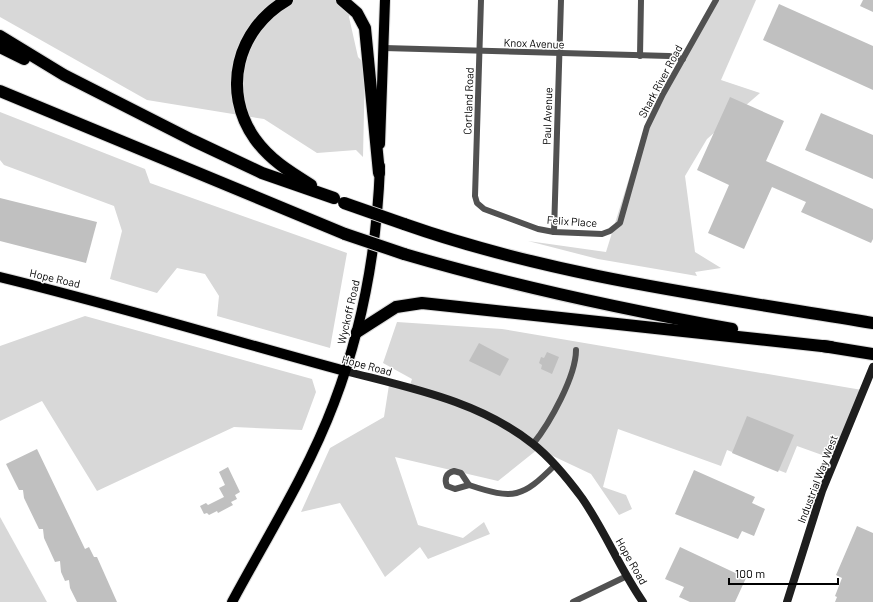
<svg xmlns="http://www.w3.org/2000/svg" width="873" height="602" viewBox="0 0 873 602" font-family="Barlow,sans-serif">
	<style>
		.green { fill: #d8d8d8 }
		.building { fill: #c0c0c0 }
		.lines { fill: none; stroke-linecap: round; stroke-linejoin: round }
		.primary-casing { stroke: #dbdbdb; stroke-width: 12 }
		.highway-casing { stroke: #dbdbdb; stroke-width: 14 }
		.street { stroke: #515151; stroke-width: 6 }
		.secondary { stroke: #1e1e1e; stroke-width: 8 }
		.primary { stroke: #000; stroke-width: 10 }
		.highway { stroke: #000; stroke-width: 12 }
		.highway-bridge-casing { stroke: #dbdbdb; stroke-width: 14; stroke-linecap: butt }
		.highway-bridge { stroke: #000; stroke-width: 12 }
		.labels { text-anchor: middle; dominant-baseline: central; stroke-width: 3; stroke-linejoin: round; paint-order: stroke }
		.street-label { font-size: 11px; fill: #000; stroke: #fff }
	</style>
	<rect width="100%" height="100%" fill="#fff"/>
	<g class="green">
		<path d="M0,0H353L349,17L358,57L365,64L363,157L356,150L317,153L264,119L147,100L0,17Z"/>
		<path d="M716,0H756L721,80L760,93L707,139L685,176L695,252L721,268L695,272L697,276L598,259L528,241L606,252L641,140Z"/>
		<path d="M0,112L145,169L150,183L347,253L330,348L217,316L219,296L205,274L177,268L157,293L110,279L122,231L114,206L4,165L0,160Z"/>
		<path d="M85,316L312,379L316,392L302,430L234,427L97,491L42,401L0,421V346Z"/>
		<path d="M397,322L502,329L862,390L836,460L797,446L786,473L727,450L721,466L618,429L603,487L626,495L632,509L619,515L591,474L538,449L498,481L395,457L418,525L463,538L484,522L490,534L428,559L420,547L385,577L340,503L301,512L330,448L384,417L389,385L409,388L412,379L383,363Z"/>
		<path d="M0,517L47,602H0Z"/>
	</g>
	<g class="building">
		<path d="M863,0H873V12L860,6Z"/>
		<path d="M779,4L873,46V90L763,40Z"/>
		<path d="M730,97L784,121L766,161L873,209V239L871,243L801,212L806,202L772,187L744,249L708,233L729,185L697,170Z"/>
		<path d="M821,113L873,135V179L805,150Z"/>
		<path d="M0,198L97,222L86,263L0,241Z"/>
		<path d="M479,343L509,359L500,376L469,361Z"/>
		<path d="M547,352L559,357L552,374L541,369L542,365L539,363L541,357L544,358Z"/>
		<path d="M747,416L794,435L778,472L732,453Z"/>
		<path d="M37,449L85,549L89,547L94,557H97L117,602H77L70,588L69,580L65,581L61,572L60,561L55,562L44,538L43,529H39L24,498L23,490H19L6,464Z"/>
		<path d="M228,467L240,492L235,495L237,499L231,502L233,505L218,513L217,511L209,515L207,513L204,514L200,506L206,503L208,505L224,497L219,488L225,485L219,472Z"/>
		<path d="M694,470L755,497L752,503L765,509L754,536L742,531L738,539L675,514Z"/>
		<path d="M857,526L873,533V602H835L837,597L835,596L842,578L836,575Z"/>
		<path d="M680,547L746,578L735,602H690L679,597L684,587L665,579Z"/>
	</g>
	<g class="lines">
		<defs>
			<g id="primary">
				<path d="M380,144L385,0"/>
				<path d="M0,277C116,305 230,340 345,371"/>
				<path d="M232,602C267,537 308,472 334,403C363,327 377,247 380,166"/>
			</g>
			<g id="highway">
				<path d="M287,0C237,29 221,91 255,139C270,160 290,172 311,185"/>
				<path d="M342,0L357,13L365,28L379,173"/>
				<path d="M0,36L64,75L192,140L262,173L334,198"/>
				<path d="M0,47L24,59"/>
				<path d="M0,91L345,234"/>
				<path d="M404,224C555,277 716,297 873,323"/>
				<path d="M404,254C513,286 621,309 732,329"/>
				<path d="M357,332L396,307L422,303L831,347"/>
				<path d="M823,346L873,354"/>
			</g>
		</defs>
		<use href="#primary" class="primary-casing"/>
		<use href="#highway" class="highway-casing"/>
		<g class="street">
			<path d="M481,0L475,196L477,203L484,209L538,229L554,232L602,234L610,231L620,223L647,127L663,94L716,0"/>
			<path d="M384,48L669,56L683,59"/>
			<path d="M640,56L641,0"/>
			<path d="M554,232L561,0"/>
			<path d="M533,444C550,423 576,376 576,350"/>
			<path d="M454,471L461,473L469,485L455,489L447,486C444,479 446,473 454,471Z"/>
			<path d="M469,485C514,500 522,498 555,465"/>
			<path d="M573,602L627,576"/>
		</g>
		<g class="secondary">
			<path d="M345,371C410,388 479,401 533,444C552,459 568,479 582,498C605,531 620,569 643,602"/>
			<path d="M787,602L822,491L873,367"/>
		</g>
		<use href="#primary" class="primary"/>
		<use href="#highway" class="highway"/>
		<defs>
			<g id="highway-bridge">
				<path d="M344,203L404,224"/>
				<path d="M345,234L404,254"/>
			</g>
		</defs>
		<use href="#highway-bridge" class="highway-bridge-casing"/>
		<use href="#highway-bridge" class="highway-bridge"/>
	</g>
	<g class="labels">
		<g class="street-label">
			<text transform="translate(534 43) rotate(2)">Knox Avenue</text>
			<text transform="translate(660 81) rotate(-62)">Shark River Road</text>
			<text transform="translate(468 101) rotate(-88)">Cortland Road</text>
			<text transform="translate(547 116) rotate(-88)">Paul Avenue</text>
			<text transform="translate(572 221) rotate(4)">Felix Place</text>
			<text transform="translate(55 278) rotate(13)">Hope Road</text>
			<text transform="translate(348 312) rotate(-77)">Wyckoff Road</text>
			<text transform="translate(367 365) rotate(15)">Hope Road</text>
			<text transform="translate(817 479) rotate(-69)">Industrial Way West</text>
			<text transform="translate(632 561) rotate(60)">Hope Road</text>
		</g>
	</g>
	<path d="M729 578v6h109v-6" fill="none" stroke="#000000" stroke-width="2"/>
	<text x="735" y="578" font-size="12" fill="#000000" stroke="#ffffff" stroke-width="3" paint-order="stroke">100 m</text>
</svg>
